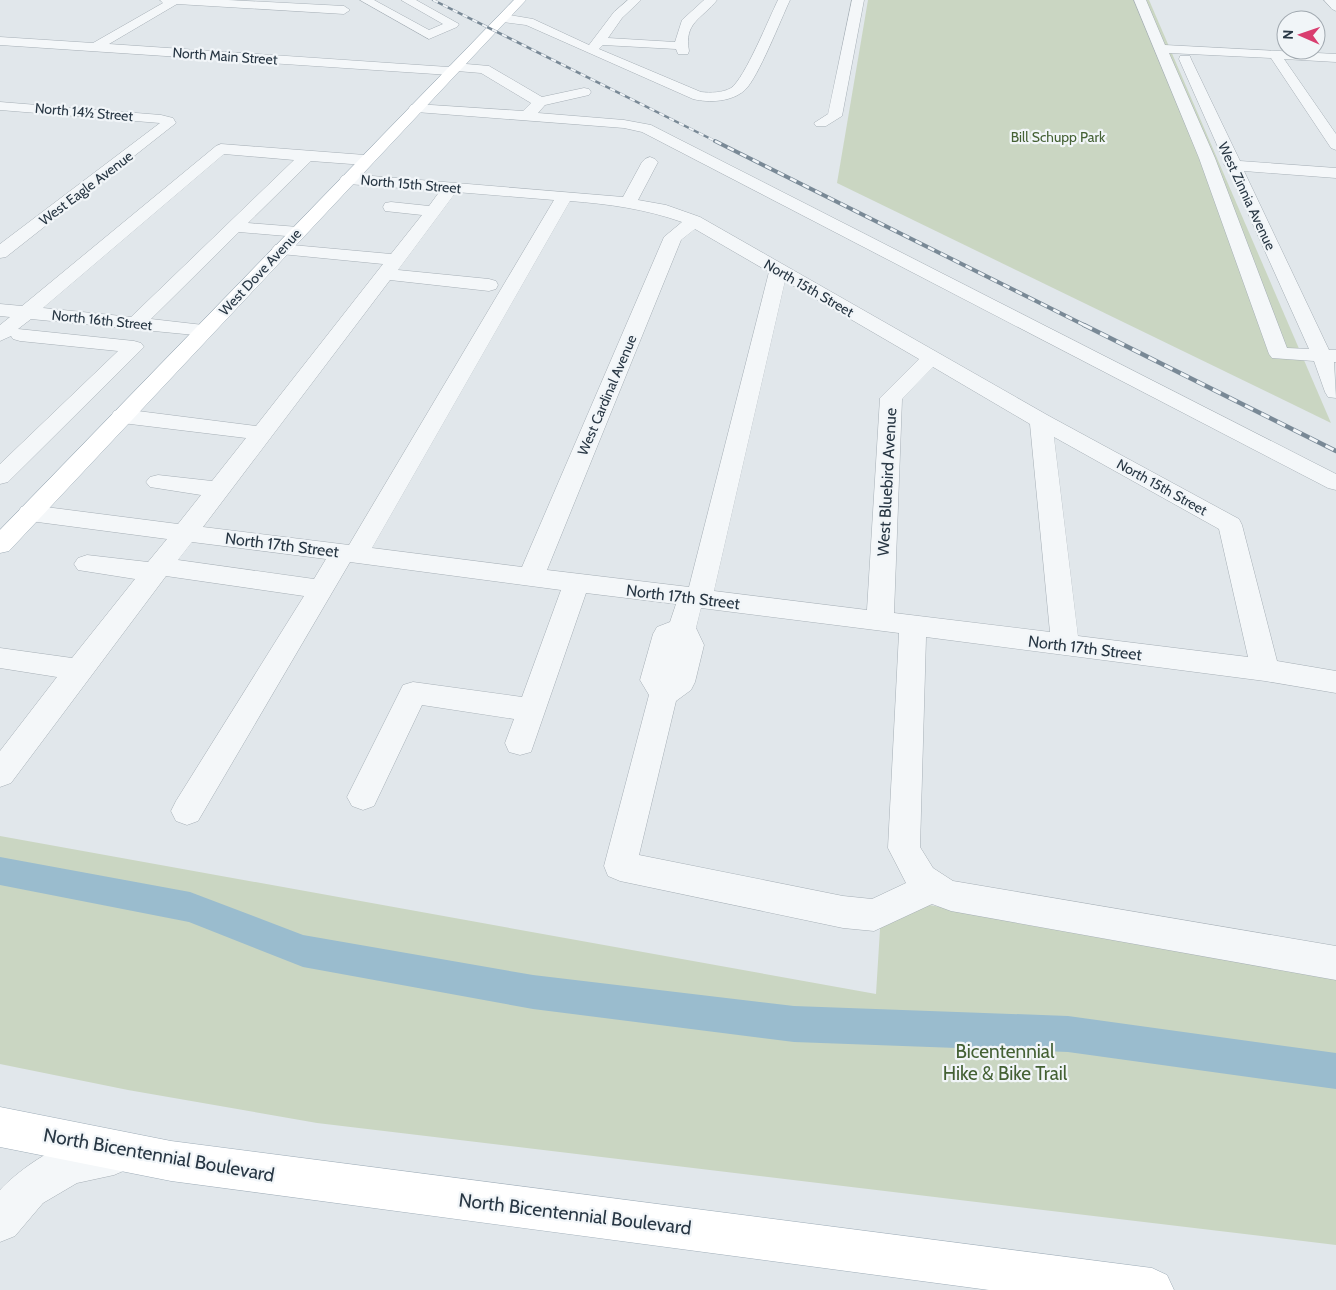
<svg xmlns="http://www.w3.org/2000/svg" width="1336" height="1290" viewBox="0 0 1336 1290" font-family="Cabin,sans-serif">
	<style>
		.green { fill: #cad6c2 }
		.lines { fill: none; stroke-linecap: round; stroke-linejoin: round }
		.canal { fill: #9abcce; fill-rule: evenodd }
		.minor-casing { stroke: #a6afb6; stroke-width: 1 }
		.major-casing { stroke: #9fadb8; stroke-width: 1 }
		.minor { fill: #f4f7f9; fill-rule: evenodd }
		.major { fill: #fff; fill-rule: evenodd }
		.rail-far2-casing { stroke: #798996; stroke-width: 2.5 }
		.rail-far1-casing { stroke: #798996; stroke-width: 4 }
		.rail-casing { stroke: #798996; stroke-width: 4.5 }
		.rail-far2 { stroke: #f1f5f8; stroke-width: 2; stroke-dasharray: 5.5; stroke-linecap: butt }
		.rail-far1 { stroke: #f1f5f8; stroke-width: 2.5; stroke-dasharray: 7; stroke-linecap: butt }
		.rail { stroke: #f1f5f8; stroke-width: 3; stroke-dasharray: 9; stroke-linecap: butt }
		.labels { text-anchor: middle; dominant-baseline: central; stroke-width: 4.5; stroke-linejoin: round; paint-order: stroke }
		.far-street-label { font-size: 14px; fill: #283744; stroke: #f1f5f8 }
		.far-park-label { font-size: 14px; fill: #446134; stroke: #f1f5f8 }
		.street-label { font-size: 16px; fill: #283744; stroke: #f1f5f8 }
		.near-park-label { font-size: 19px; fill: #446134; stroke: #f1f5f8 }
		.near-street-label { font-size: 19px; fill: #283744; stroke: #f1f5f8 }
	</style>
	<rect width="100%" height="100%" fill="#e1e7eb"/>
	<g class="green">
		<path d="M868,0H1149L1331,423L837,183Z"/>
		<path d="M0,836L876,994L882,897L1336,975V1245L317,1123L128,1090L0,1064Z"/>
	</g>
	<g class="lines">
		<path class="canal" d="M0,857L190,892L303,935L533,975L794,1006L1068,1016L1336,1053V1089L1068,1052L794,1042L533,1009L303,967L189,922L0,885Z"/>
		<defs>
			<g id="minor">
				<path d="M160,0H228L344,6L350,10L344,14L177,4L109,44L448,67L455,63L489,66L542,97L584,88L589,89L591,92L589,95L545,105L538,113L624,120L651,125L1336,474V490L1328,488L642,132L624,128L416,112L411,111L409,108L411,105L416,104L523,111L531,103L481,73L457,71L450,75L0,45V37L93,43L163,3Z"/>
				<path d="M360,0H374L429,30L443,24L401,0H416L459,24L457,27L429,39Z"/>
				<path d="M628,0H641L622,18L608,38L675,42L682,20L704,0H717C701,20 684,22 689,51L688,54H678L676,49L603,45L599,49L701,92C711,93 722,93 731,88C745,78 769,18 778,0H790C781,19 758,78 745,90C732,102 709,103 693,99L526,25L503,22L497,18L503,14L533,19L589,45L614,12Z"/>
				<path d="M852,0H864L842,116L826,126H816L814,123L828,114Z"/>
				<path d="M1134,0H1146L1165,45L1336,54V62L1284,59L1336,134V150L1331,148L1271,58L1169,53L1215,158L1287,348L1309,349L1228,169L1224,165L1225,163L1179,59L1180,56H1190L1191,59L1240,161L1336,168V178L1244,171L1329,350H1336V362H1334L1336,398L1328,397L1325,392L1314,361L1272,358L1269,354L1199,158Z"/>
				<path d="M1324,0H1336V11L1332,9Z"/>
				<path d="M0,102L161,115L173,118L176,123L6,257L0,258V244L160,123L0,110Z"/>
				<path d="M221,144L365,155L370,157L373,160L370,163L365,165L311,161L248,223L298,227L304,228L307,232L304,236L298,237L239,232L151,319L212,326L215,330L212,334L205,336L31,319L18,329L134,341L141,343L144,347L8,482L0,484V464L118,351L20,341L13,339L11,336L0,341V325L10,317L0,316V304L22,306L216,146ZM224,154L294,160L131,317L43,308Z"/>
				<path d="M650,157L655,159L658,162L638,200L666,205L700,217L1049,416L1239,519L1242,525L1277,661L1336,671V693L1265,681L926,637L920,847L933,868L953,881L1336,946V980L951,911L932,904L874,931L843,928L620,881L608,876L604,866L649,695L640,680L653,634L657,627L670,622L676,604L586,593L531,752L520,755L509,752L505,743L514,719L422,705L374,806L363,810L352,806L347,797L403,685L413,682L522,697L561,590L350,562L198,821L187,825L176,821L171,811L176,801L304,596L166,576L11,783L0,787V751L57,677L0,668V648L72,658L135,579L78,570L74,564L78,558L87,555L148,562L167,539L30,521L21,519L18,513L21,507L30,505L178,524L201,495L150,487L146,482L150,477L158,475L212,481L246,438L122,423L114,421L111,416L114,411L122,409L256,426L383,264L281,254L275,253L272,249L275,245L281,244L391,254L422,215L385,211L383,207L385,203L391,202L429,206L440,191L348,184L342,182L340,179L342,176L348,174L623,197L642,162L645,159ZM456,192L554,200L349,545L203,527L390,280L489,291L496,289L498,285L496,281L489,279L398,270ZM570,201C609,204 645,209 682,222L664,237L522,567L372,548ZM695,229L769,272L689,587L547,570L681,240ZM785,281L919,359L880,398L867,610L714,591ZM933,367L1030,424L1050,632L894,613L902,399ZM1054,437L1219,529L1248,657L1078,636ZM192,542L326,559L314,579L178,560ZM701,608L899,633L888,848L906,883L872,899L843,896L639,855L676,701L691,690L695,682L704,645L696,628Z"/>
				<path d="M114,1135L128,1141L134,1155L128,1169L114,1175L77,1183L43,1203L15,1236L0,1242V1190C17,1172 47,1150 72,1143C85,1140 100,1138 114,1135Z"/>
			</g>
			<g id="major">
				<path d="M514,0H526L9,551L0,553V530Z"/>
				<path d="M0,1107L171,1141L1152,1268L1167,1275L1174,1290H989L171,1181L0,1147Z"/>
			</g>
		</defs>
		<use href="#minor" class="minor-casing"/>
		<use href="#major" class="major-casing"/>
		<use href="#minor" class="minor"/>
		<use href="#major" class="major"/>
		<defs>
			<path id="rail-far2" d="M433,0L717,142"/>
			<path id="rail-far1" d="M715,141L1086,326"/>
			<path id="rail" d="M1084,325L1336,451"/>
		</defs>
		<use href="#rail-far2" class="rail-far2-casing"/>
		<use href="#rail-far1" class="rail-far1-casing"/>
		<use href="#rail" class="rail-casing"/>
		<use href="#rail-far2" class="rail-far2"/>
		<use href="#rail-far1" class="rail-far1"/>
		<use href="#rail" class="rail"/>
	</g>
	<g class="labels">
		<g class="far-street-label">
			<text transform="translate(225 56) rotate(4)">North Main Street</text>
			<text transform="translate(84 112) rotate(5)">North 14½ Street</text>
			<text transform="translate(411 184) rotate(5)">North 15th Street</text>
			<text transform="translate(86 188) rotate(-37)">West Eagle Avenue</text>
			<text transform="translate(1247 196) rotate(65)">West Zinnia Avenue</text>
			<text transform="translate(260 272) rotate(-47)">West Dove Avenue</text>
			<text transform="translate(809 288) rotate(30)">North 15th Street</text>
			<text transform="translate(102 320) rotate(6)">North 16th Street</text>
			<text transform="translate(607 395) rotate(-67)">West Cardinal Avenue</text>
			<text transform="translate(1162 487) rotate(29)">North 15th Street</text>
		</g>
		<g class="far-park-label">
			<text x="1058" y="137">Bill Schupp Park</text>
		</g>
		<g class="street-label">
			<text transform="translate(887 482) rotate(-87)">West Bluebird Avenue</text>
			<text transform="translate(282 545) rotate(7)">North 17th Street</text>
			<text transform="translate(683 597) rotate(7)">North 17th Street</text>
			<text transform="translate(1085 648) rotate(7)">North 17th Street</text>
		</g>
		<g class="near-park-label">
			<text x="1005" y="1051">Bicentennial<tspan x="1005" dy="22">Hike &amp; Bike Trail</tspan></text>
		</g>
		<g class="near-street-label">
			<text transform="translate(159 1155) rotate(10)">North Bicentennial Boulevard</text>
			<text transform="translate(575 1214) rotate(7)">North Bicentennial Boulevard</text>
		</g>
	</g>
	<g transform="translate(1301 35) rotate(272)"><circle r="24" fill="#f1f5f8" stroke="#a1a9b0"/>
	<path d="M0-4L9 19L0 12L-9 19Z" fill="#d93d6f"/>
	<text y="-8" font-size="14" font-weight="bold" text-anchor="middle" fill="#283744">N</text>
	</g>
</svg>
